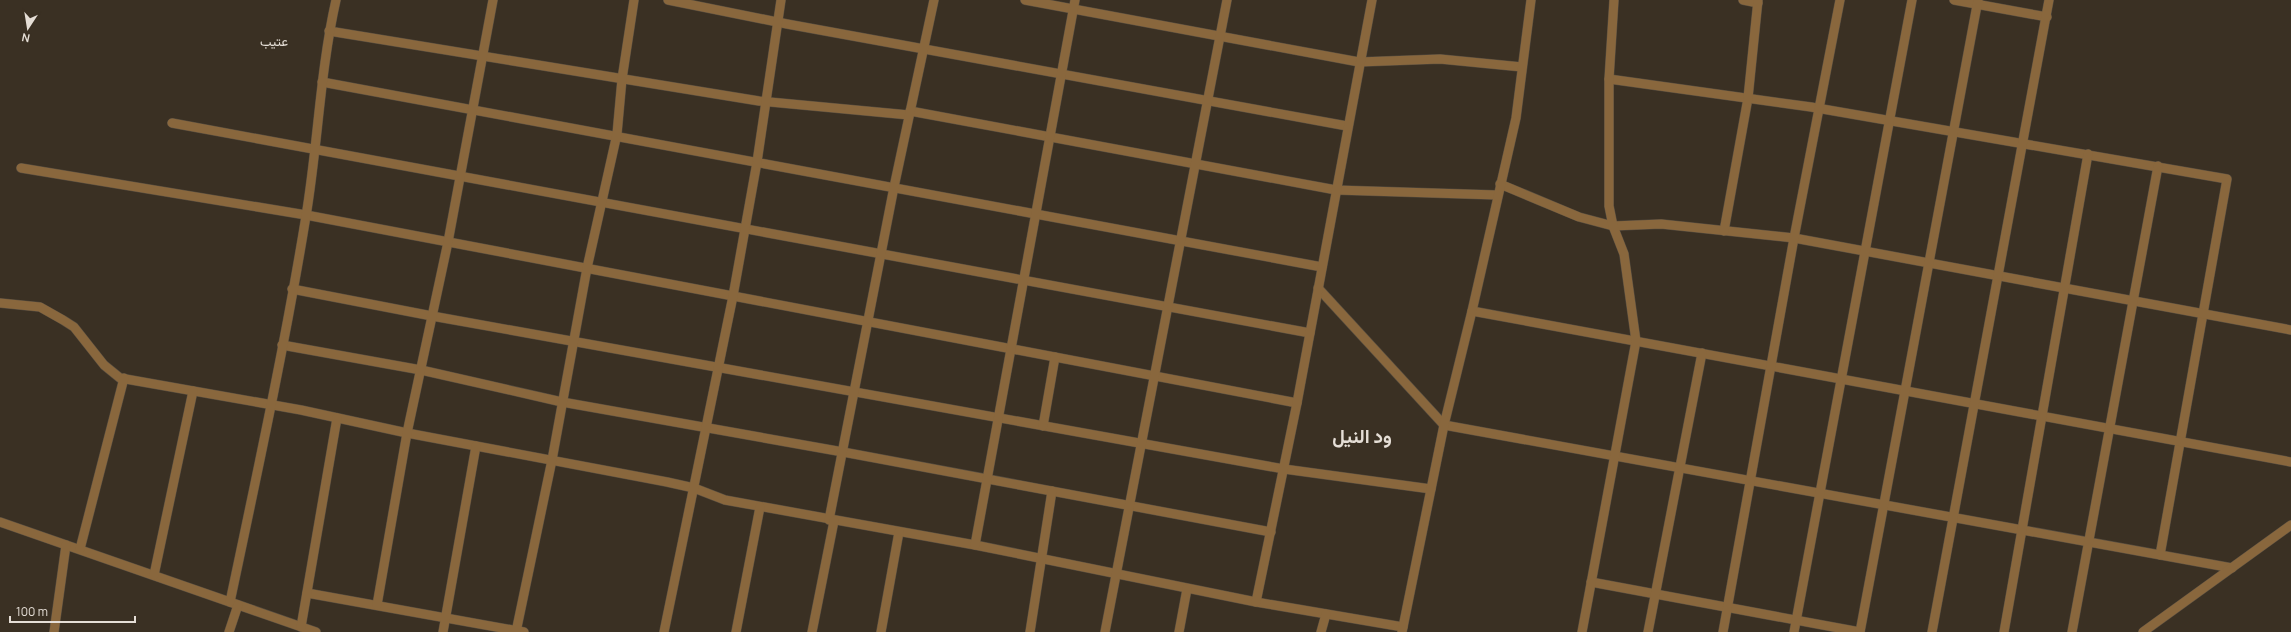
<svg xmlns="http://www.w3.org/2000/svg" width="2291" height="632" viewBox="0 0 2291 632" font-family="Manrope,Vazirmatn,sans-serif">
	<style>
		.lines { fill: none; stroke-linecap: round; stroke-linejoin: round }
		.minor-casing { stroke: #554c40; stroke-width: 10 }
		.minor { stroke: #89673d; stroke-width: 9 }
		.labels { text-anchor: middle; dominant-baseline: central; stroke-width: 3; stroke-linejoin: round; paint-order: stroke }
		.quarter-label { font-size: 13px; fill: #e5ded6; stroke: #3a3023 }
		.town-label { font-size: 19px; font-weight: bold; fill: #e5ded6; stroke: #3a3023 }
	</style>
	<rect width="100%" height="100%" fill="#3a3023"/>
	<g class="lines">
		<defs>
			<g id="minor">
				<path d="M668,0L787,24L1347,126"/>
				<path d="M1025,0L1359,62L1440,59L1522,67"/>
				<path d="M1743,0L1758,3"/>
				<path d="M1954,0L2047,17"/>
				<path d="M329,31L759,101L909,115"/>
				<path d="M1609,79L1811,107L2227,179L2160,555"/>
				<path d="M322,82L1322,267"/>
				<path d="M910,111L1336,190L1497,195"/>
				<path d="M172,123L1310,333"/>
				<path d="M21,168L306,215L1297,403"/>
				<path d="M1500,184L1579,217L1613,226L1661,224L1794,238L2291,330"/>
				<path d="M1724,231L1748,98L1758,0"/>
				<path d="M1318,288L1444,425L2232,568"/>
				<path d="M292,289L432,316L1284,469L1431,489"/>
				<path d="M0,303L40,307L63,320L74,327L104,365L120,378L301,410L407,433L667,482L694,488L725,500L975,545L1256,602L1403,627"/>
				<path d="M1472,311L2291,462"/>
				<path d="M282,345L421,370L562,402L843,452L1271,532"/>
				<path d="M1043,426L1055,357"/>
				<path d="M829,520L894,187L934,0"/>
				<path d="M0,522L316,632"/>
				<path d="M975,545L1075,0"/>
				<path d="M80,549L124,378"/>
				<path d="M154,575L193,391"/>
				<path d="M1591,582L1860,632"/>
				<path d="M307,593L524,632"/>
				<path d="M230,602C257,474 285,345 306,216C318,144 320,71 336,0"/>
				<path d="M1256,602L1297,403L1372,0"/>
				<path d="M377,605L407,433L448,242L493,0"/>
				<path d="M301,627L337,418"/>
				<path d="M54,632L66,545"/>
				<path d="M229,632L238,605"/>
				<path d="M443,632L476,446"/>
				<path d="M516,632L552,460L587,268L617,134L622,79L634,0"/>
				<path d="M664,632L733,296L757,162L781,0"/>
				<path d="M736,632L760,507"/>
				<path d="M812,632L834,521"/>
				<path d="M881,632L899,532"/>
				<path d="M1030,632L1052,491"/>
				<path d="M1105,632L1227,0"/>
				<path d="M1179,632L1187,589"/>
				<path d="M1321,632L1326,614"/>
				<path d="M1402,632L1444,425L1472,311L1516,118L1531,0"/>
				<path d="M1582,632L1636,341L1624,254L1613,226L1609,206V79L1614,0"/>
				<path d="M1648,632L1702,353"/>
				<path d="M1723,632L1794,238L1840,0"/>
				<path d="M1794,632L1912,0"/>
				<path d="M1860,632L1978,0"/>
				<path d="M1932,632L2049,0"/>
				<path d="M2004,632L2088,154"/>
				<path d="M2072,632L2158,166"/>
				<path d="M2143,632L2291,525"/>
			</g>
		</defs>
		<use href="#minor" class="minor-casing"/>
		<use href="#minor" class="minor"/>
	</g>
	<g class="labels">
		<g class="quarter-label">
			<text x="274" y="41">عتيب</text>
		</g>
		<g class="town-label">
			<text x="1362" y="436">ود النيل</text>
		</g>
	</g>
	<g transform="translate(28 28) rotate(192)" stroke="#3a3023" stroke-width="3" paint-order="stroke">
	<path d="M0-3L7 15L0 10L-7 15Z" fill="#e5ded6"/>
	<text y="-6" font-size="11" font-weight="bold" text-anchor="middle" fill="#e5ded6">N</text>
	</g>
	<path d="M10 616v6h125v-6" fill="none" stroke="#e5ded6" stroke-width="2"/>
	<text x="16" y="616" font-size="12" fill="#e5ded6" stroke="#3a3023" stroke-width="3" paint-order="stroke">100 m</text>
</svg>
